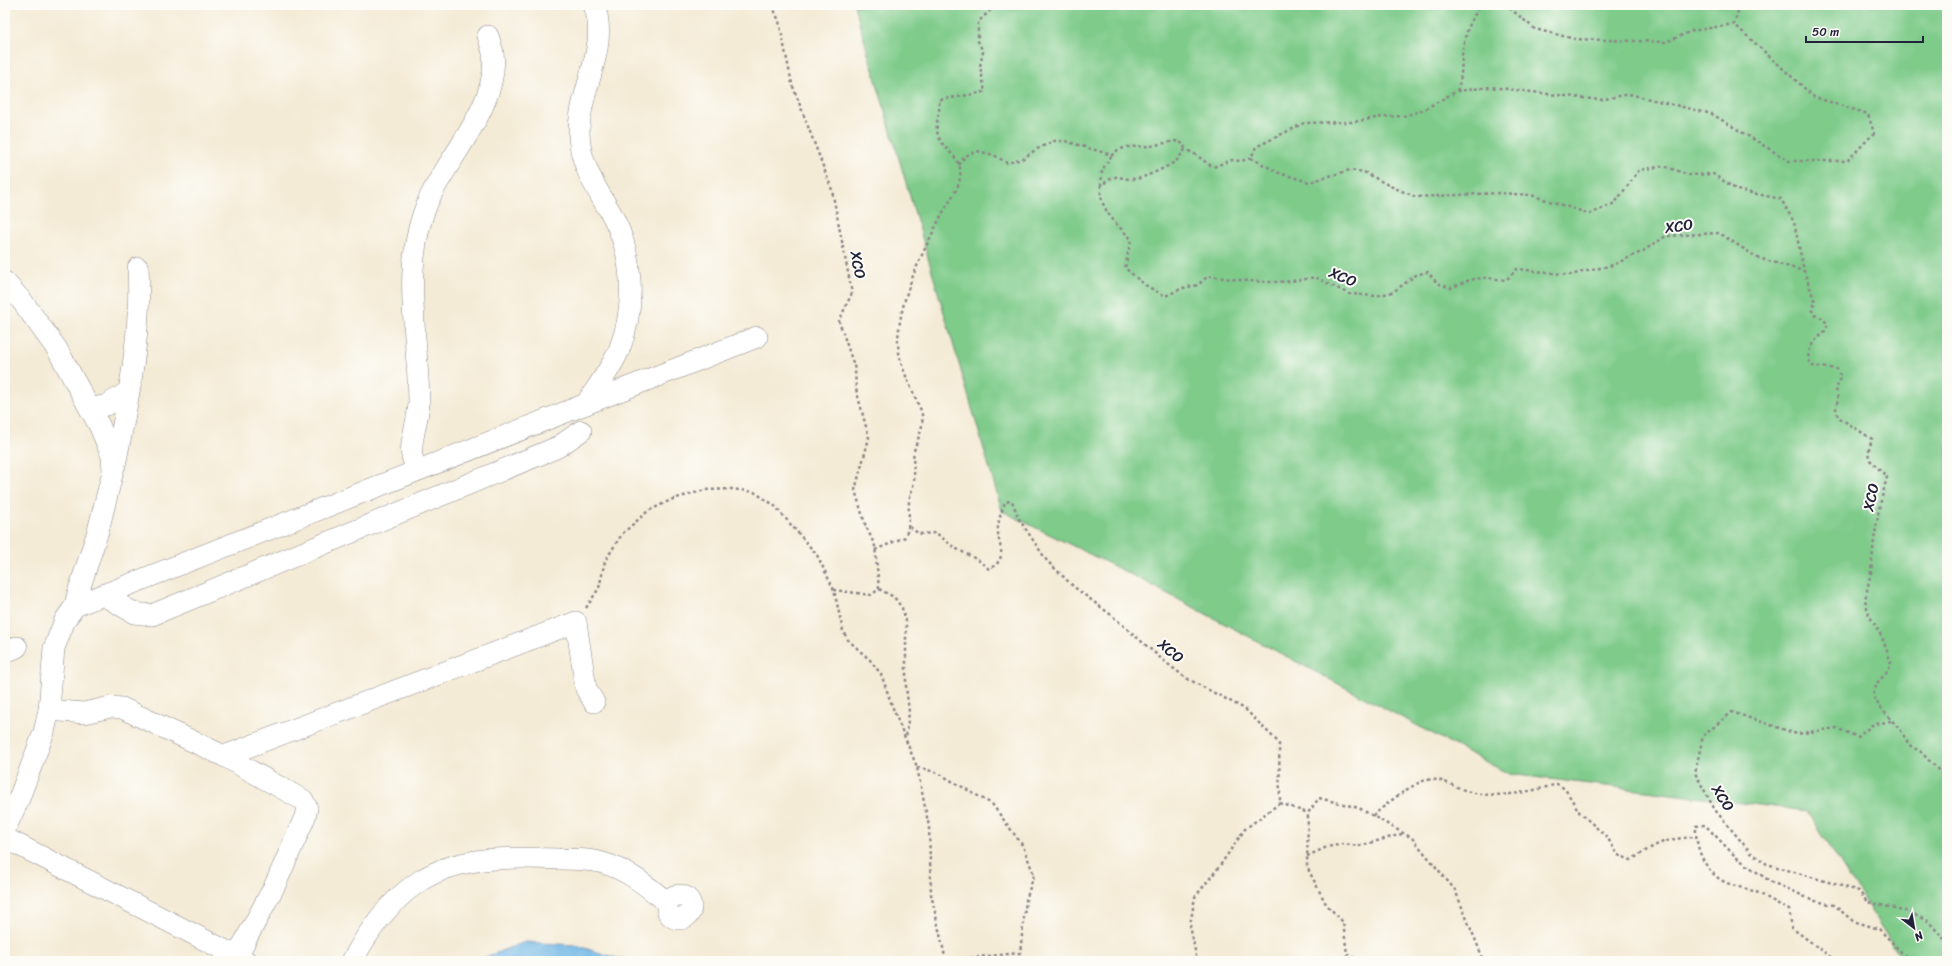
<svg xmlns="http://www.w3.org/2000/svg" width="1952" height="966" viewBox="0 0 1952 966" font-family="Sriracha,sans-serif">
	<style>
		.green { fill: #7ecb8a; stroke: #507662 }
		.water { fill: #6cb5e4; stroke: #476c90 }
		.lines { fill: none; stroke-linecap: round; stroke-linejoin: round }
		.minor-casing { stroke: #8b8688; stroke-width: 22 }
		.path { stroke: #8b8688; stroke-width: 2.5; stroke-dasharray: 3 3; stroke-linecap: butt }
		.minor { stroke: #fff; stroke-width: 21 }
		.labels { text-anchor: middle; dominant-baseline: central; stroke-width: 4; stroke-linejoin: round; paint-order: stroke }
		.street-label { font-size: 15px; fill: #22223b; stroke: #fdfcf7 }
	</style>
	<rect width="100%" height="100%" fill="#fdfcf7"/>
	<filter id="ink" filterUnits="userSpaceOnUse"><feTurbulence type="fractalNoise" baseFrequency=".025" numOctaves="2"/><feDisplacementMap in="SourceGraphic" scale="8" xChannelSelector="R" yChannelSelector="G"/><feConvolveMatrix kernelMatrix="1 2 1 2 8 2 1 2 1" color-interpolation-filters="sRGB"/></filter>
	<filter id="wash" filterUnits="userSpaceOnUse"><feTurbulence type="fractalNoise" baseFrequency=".012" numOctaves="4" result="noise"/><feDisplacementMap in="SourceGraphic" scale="16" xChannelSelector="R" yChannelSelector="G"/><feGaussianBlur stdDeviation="0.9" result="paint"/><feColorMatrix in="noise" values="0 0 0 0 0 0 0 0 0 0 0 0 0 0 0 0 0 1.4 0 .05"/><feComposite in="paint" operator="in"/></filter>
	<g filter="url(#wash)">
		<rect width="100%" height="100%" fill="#f4ebd6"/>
		<path class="green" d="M854,5H1947V961H1903L1807,811L1509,774L1134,576L1002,511Z"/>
		<path class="water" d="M525,942L575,945L626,961H475Z"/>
	</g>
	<g filter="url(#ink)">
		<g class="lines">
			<defs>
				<g id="minor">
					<path d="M5,282L22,301L57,349L100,427L112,456L113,471L98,531L78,593L75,606L65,620L54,648L49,710L44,732L18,801L5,829"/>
					<path d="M586,404L757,337"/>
					<path d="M90,409L107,405L128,392"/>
					<path d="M115,465C128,402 142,332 138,268"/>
					<path d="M418,470C416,466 413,461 412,456C409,445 419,417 419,402C418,335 400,263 429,199C449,156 500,103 493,53C492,48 490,42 488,36"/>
					<path d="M103,595L134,613L152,615L558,447L581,431"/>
					<path d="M75,606L586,404C597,387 611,369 619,350C636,308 634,255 612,215C597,189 579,164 579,132C579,90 610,47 594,5"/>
					<path d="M5,652L17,647"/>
					<path d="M49,710L84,713L111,707L122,708L224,756L303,800L307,808L305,817L275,885L237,956"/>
					<path d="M224,756L576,622L586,689L594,702"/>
					<path d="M5,838L246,961"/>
					<circle cx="679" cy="907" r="12"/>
					<path d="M352,961C369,930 388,903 417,883C457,855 512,857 558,859C573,859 589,859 603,863C628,870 648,887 667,902"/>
				</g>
			</defs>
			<use href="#minor" class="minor-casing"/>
			<g class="path">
				<path d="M772,5L779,21L792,84L832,190L852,293L839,321L855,369L856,389L869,438L855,490L865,524L875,546L879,589L871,595L834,590"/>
				<path d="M1740,5L1734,24L1814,97L1868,114L1874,133L1847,161H1789L1712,114L1629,94L1600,100L1490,87L1457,91L1421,111L1404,116L1382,117L1352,122L1304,123L1256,147L1251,158L1241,161L1232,160L1213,167C1203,161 1195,152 1185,150C1182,153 1180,157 1177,160C1172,165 1142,179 1135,179C1117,180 1119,170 1101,186C1098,209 1117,224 1131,239L1125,268L1145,285L1165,296L1183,288L1198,285L1208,276C1247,281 1276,286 1315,277L1349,294L1376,296L1393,292L1416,275L1428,272L1437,283L1451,288C1476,276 1480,277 1506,280L1517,269L1570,275L1613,265L1643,251L1666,236L1719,233L1758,258L1804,271L1815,302L1812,310L1814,315L1822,318L1828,324C1823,341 1810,335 1808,360L1813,366L1837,369L1841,378L1836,389L1838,399L1836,409L1838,417L1872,439L1868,453L1870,460L1887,477L1879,509L1874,540L1871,572L1865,600L1869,615L1882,637L1891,663L1888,671L1877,683L1873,695L1879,706L1901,731L1909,745L1920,751L1947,779"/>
				<path d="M1457,91C1462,78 1461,71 1462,57C1463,38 1470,20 1481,5L1507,6L1535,29L1575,39L1666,42L1692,31L1734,24"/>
				<path d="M1251,158L1279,173L1309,182L1350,170L1364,172L1390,186L1416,197L1499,193L1531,195L1590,214L1615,203L1639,170L1664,166L1689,175L1713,174L1737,190L1781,199L1794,222L1804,271"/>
				<path d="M959,165L965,156L977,151L994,155L1007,163L1022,159L1037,149L1054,141H1065L1112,155L1118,150L1127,147L1151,146L1175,141L1184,144L1185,150"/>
				<path d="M1101,186L1102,170L1112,155"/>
				<path d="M910,527L919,534L936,533L955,548L978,560L989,569C1011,558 996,544 998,526C999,517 1003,509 1005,502L1012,501L1019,519L1047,561L1074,587L1110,614L1164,661L1186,678L1245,709L1279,743L1280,803L1245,829L1219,867L1195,897L1190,925L1197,961"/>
				<path d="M875,550L905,537C911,524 908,516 909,502C910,495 913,488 914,481C915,471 912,461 914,451C917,439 924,429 922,416C922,411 919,406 917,402C909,381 898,364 898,341C900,296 921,256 941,216C947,204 958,192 960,178C963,155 945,154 938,135C934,122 941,113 939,100L985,92L980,66L983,52L978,41V22L996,5"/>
				<path d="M879,589L894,597L902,608L906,621V686L909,712L906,738"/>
				<path d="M586,608L599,588L605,561L622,534L648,511L673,499L705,490L732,489L754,492L774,505L817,555L834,590L843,631L848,640L870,660L881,674L894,711L917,767L929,827L931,894L946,961"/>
				<path d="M1891,721L1872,725L1858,737L1836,728L1797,734L1732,712L1703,736L1695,773L1715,810L1751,853L1767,864L1859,891L1867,902L1903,910L1928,921L1947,942"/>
				<path d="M917,767L938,773L992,804L1023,846L1034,875L1026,900L1020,953"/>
				<path d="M1280,803L1308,813"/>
				<path d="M1373,816C1382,807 1413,783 1426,780C1441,777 1456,788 1470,792C1498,799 1530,792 1557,784L1565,789L1580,813L1607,837L1618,855L1631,860C1658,843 1663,839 1695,837"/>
				<path d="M1307,856L1327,847L1343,844L1359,846L1402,834"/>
				<path d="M946,960L1020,953L1022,961"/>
				<path d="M1360,961L1347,954L1343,922L1326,904L1307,867L1308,813L1319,798L1359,808L1412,838L1455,890L1484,961"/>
				<path d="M1836,961L1792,928L1789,910C1778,904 1767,897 1756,892C1745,888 1731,886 1721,880C1703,868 1695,846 1696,826L1705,825L1737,858L1771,882L1791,890L1811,900L1834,905L1853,921L1879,929L1910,961"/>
			</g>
			<use href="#minor" class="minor"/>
		</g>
	</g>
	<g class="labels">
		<g class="street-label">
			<text transform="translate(1679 226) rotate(-8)">XCO</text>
			<text transform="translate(858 265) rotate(79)">XCO</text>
			<text transform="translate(1343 277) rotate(23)">XCO</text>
			<text transform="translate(1871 497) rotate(-78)">XCO</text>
			<text transform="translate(1171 651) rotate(40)">XCO</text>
			<text transform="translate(1723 798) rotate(57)">XCO</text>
		</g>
	</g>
	<rect width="1952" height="966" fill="none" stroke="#fdfcf7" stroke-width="20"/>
	<g transform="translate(1914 928) rotate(149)" stroke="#fdfcf7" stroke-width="3" paint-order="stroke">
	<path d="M0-3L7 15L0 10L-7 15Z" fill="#22223b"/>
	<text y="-6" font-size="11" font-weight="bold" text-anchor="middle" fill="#22223b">N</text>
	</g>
	<path d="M1806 36v6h117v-6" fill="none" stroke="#22223b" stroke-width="2"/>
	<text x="1812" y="36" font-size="12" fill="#22223b" stroke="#fdfcf7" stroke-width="3" paint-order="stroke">50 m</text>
</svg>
